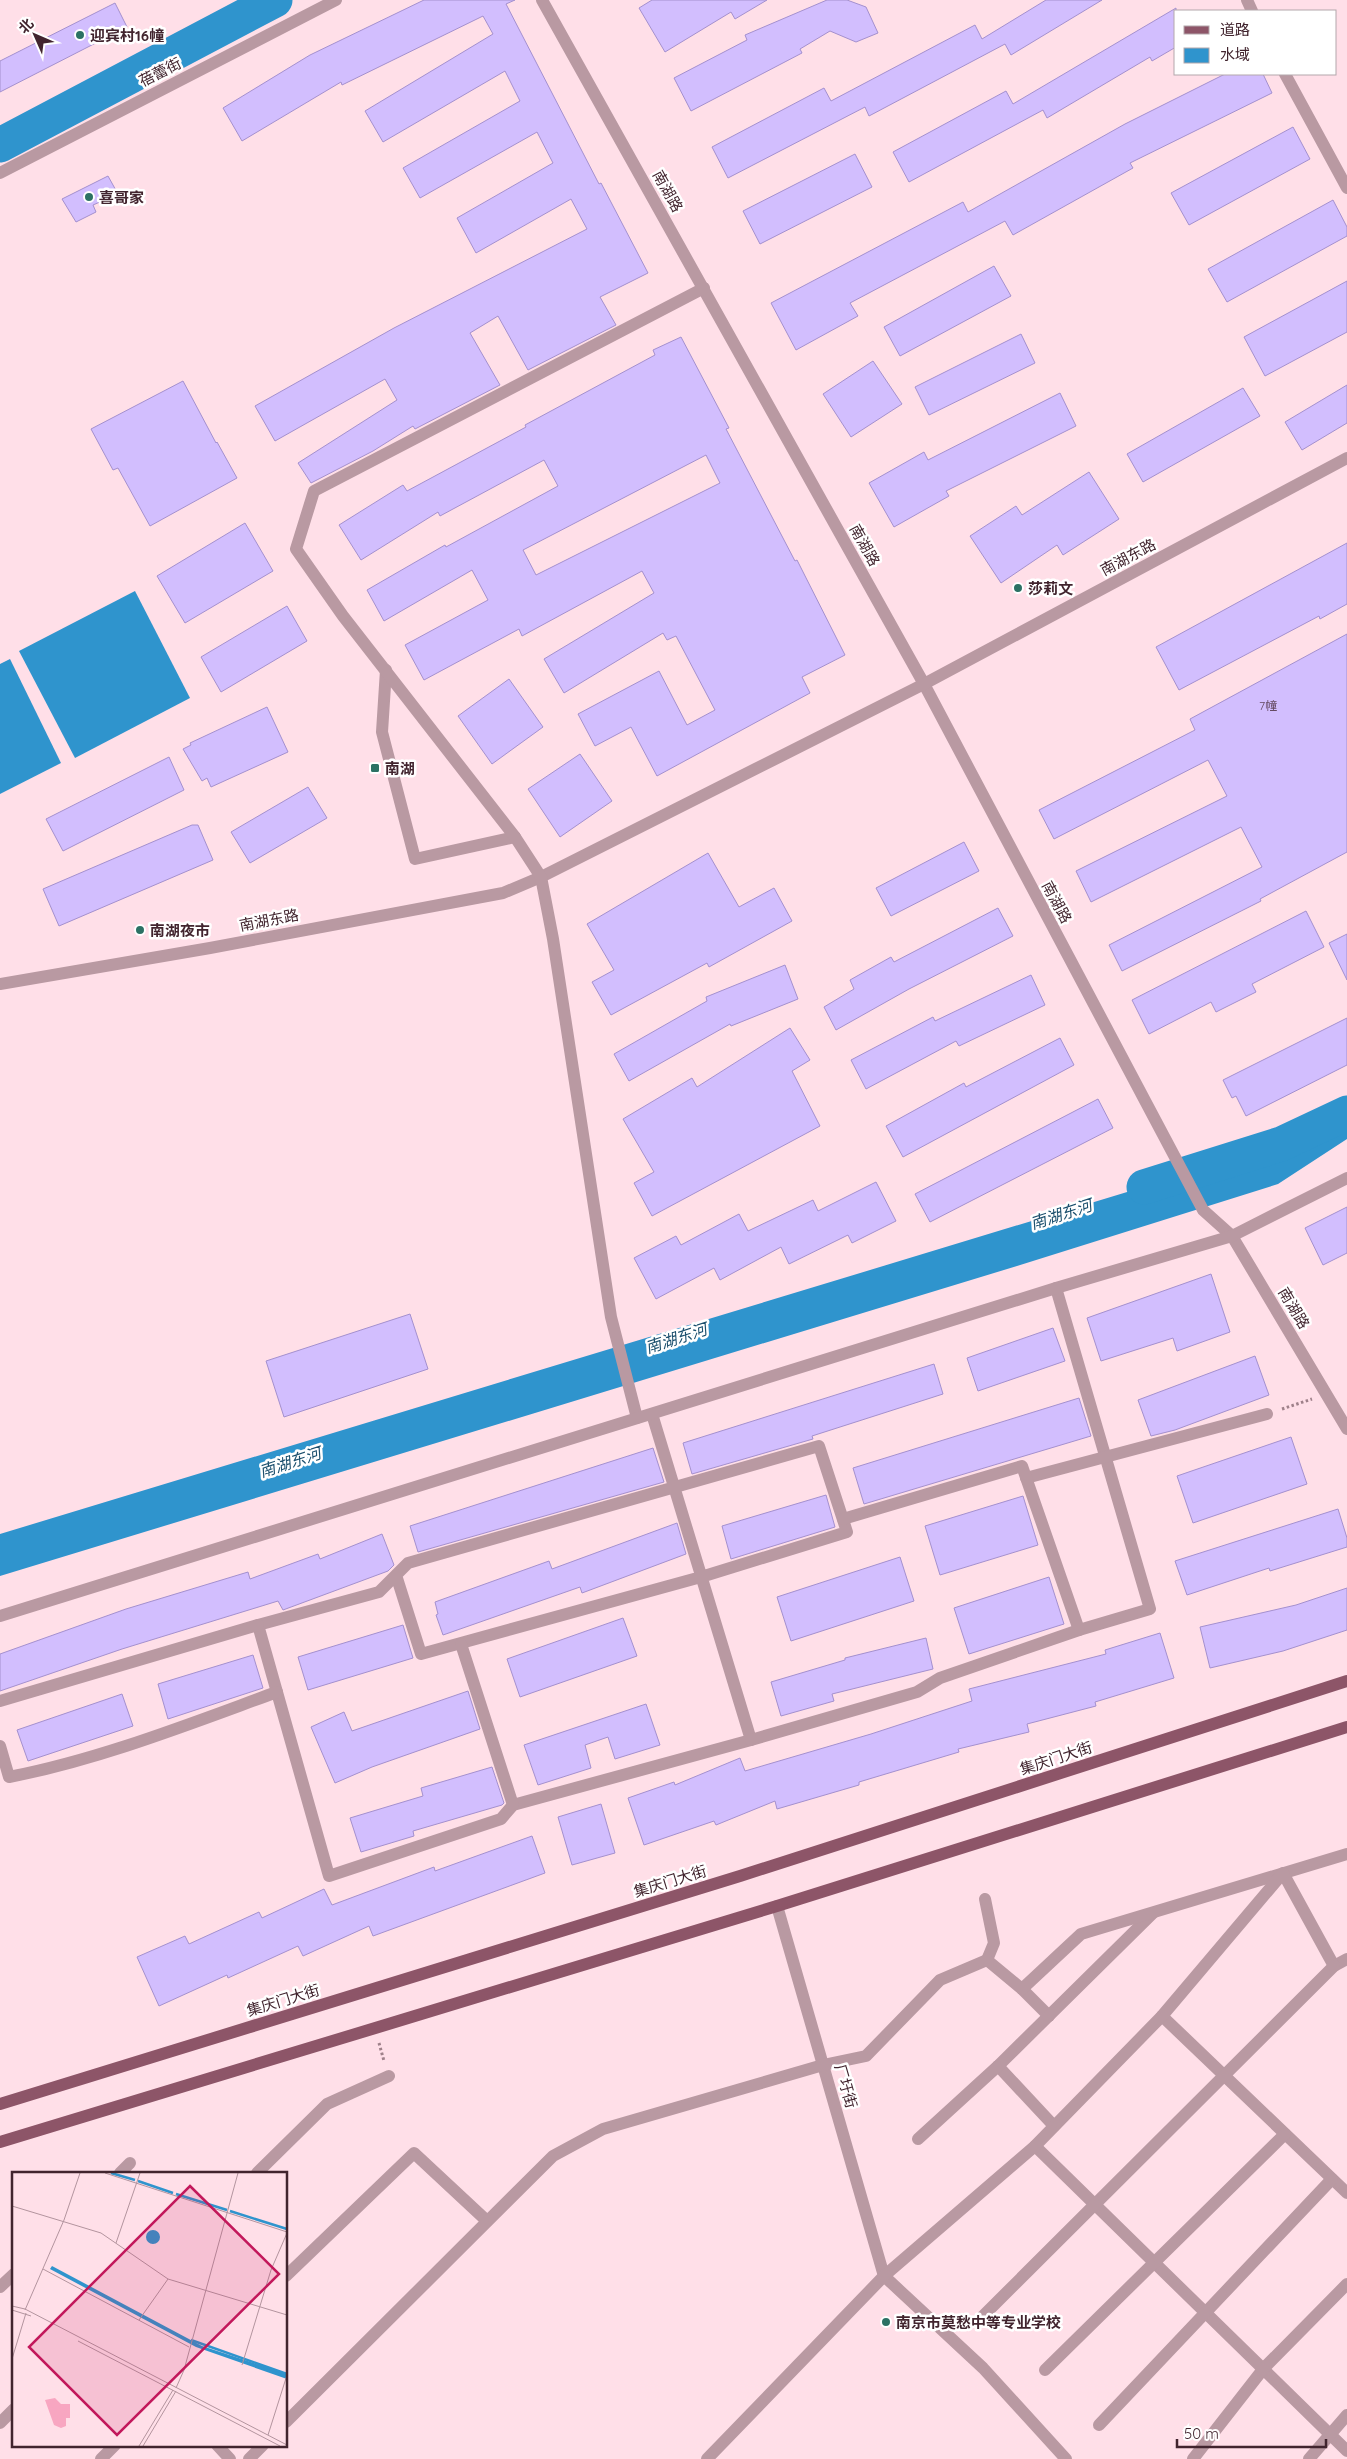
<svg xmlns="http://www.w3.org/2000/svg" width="1347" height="2459" viewBox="0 0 1347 2459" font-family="Quicksand,'Noto Sans SC',sans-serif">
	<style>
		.water { fill: #2f94cd }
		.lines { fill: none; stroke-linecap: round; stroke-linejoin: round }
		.river { stroke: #2f94cd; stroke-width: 35 }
		.building { fill: #d2befe; stroke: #a490ce; fill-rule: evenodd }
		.path { stroke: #9f818a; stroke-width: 3; stroke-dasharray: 2.5 2.5; stroke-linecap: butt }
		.minor { stroke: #b999a2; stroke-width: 12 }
		.major { stroke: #8d5568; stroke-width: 12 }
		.poi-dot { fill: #2c7164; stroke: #fff; stroke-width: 2 }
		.labels { text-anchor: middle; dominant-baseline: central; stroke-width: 5; stroke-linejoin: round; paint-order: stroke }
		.number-label { font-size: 12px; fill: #654a62 }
		.poi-label { font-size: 15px; font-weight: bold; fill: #41242e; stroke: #fff; text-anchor: start }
		.street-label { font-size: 15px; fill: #41242e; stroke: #fff }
		.water-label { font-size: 16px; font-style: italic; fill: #1b4f6d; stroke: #fff }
		.inset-river { fill: none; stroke: #2f94cd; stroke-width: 2.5 }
		.inset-road { fill: none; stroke: #b3949e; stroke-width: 1 }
		.view { fill: #c2185b; fill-opacity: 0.15; stroke: #c2185b; stroke-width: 2.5 }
		.inset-edge { fill: none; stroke: #41242e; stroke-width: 2.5 }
	</style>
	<rect width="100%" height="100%" fill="#ffdfe8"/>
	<g class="water">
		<path d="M135,591L190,698L75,758L19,651Z"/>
		<path d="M10,659L61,763L0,794V664Z"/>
		<path d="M1347,1119V1139L1278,1184L1017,1266L0,1576V1534L1315,1135Z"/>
	</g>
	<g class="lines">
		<g class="river">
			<path d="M0,145L275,0"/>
			<path d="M1144,1187L1281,1144L1347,1113"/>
		</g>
	</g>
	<g class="building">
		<path d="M424,0H515L506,4L599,184L601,183L648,273L600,297L616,325L528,370L498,316L470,333L500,385L415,429L413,426L373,451L311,483L298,463L397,400L385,379L275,441L255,406L394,328L587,229L571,199L476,253L457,218L553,163L537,132L420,198L403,168L520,101L505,71L383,142L365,111L493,34L483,16L342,85L341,82L242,141L223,108L310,55Z"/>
		<path d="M652,0H767L735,19L731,12L665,52L639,8Z"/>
		<path d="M827,0H847L866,7L878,33L856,42L830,31L800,49L802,53L691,111L674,78L747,40L745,35Z"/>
		<path d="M1046,0H1102L1011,55L1005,44L869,116L865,107L728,178L712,147L824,88L831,101L975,25L982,39Z"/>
		<path d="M115,3L127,27L0,92V61Z"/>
		<path d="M1176,8V47L1152,61L1150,57L1047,118L1043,110L909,182L893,152L1006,91L1013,104Z"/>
		<path d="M1225,74H1263L1272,93L1130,163L1133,168L1013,235L1005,221L850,303L858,316L796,350L771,303L963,202L968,212L1125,124Z"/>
		<path d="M1293,127L1310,159L1189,225L1171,193Z"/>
		<path d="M855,154L872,187L760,244L743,211Z"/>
		<path d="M108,176L118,194L93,205L96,212L76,222L62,199Z"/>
		<path d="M1333,200L1347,227V236L1227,302L1208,269Z"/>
		<path d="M994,266L1011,296L900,356L884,327Z"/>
		<path d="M1347,281V332L1265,376L1244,337Z"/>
		<path d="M1021,334L1035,363L929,415L915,387Z"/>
		<path d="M681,337L729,428L726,429L795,561L797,560L845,655L802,677L810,693L657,776L631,727L595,746L578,714L659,671L687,725L715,710L676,636L667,640L663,633L564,693L544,659L654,593L642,571L522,636L519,629L424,680L405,645L488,600L472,570L384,621L367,590L445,545L446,547L558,486L544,460L440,516L438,512L361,560L339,525L403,485L407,491L526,427L525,425L655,355L653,350ZM706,455L720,483L536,575L523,550Z"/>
		<path d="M873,361L902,404L851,437L823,394Z"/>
		<path d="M183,381L216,443L217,442L237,478L150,526L118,468L113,470L91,429Z"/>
		<path d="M1347,385V423L1302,450L1285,422Z"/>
		<path d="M1243,388L1260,416L1143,482L1127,454Z"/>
		<path d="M1060,393L1076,426L946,491L949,496L894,527L869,483L924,452L928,460Z"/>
		<path d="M1089,472L1119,519L1063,555L1057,545L1001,583L970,536L1016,506L1022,515Z"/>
		<path d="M245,523L273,571L185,623L157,576Z"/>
		<path d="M1347,543V604L1320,619L1319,616L1179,690L1156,647Z"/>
		<path d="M287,606L307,641L221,692L201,657Z"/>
		<path d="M1347,634V852L1260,899L1261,901L1122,971L1109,945L1262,867L1241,827L1091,902L1076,871L1227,796L1208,760L1054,839L1039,810L1195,730L1190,719Z"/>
		<path d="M509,679L543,727L492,764L458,716Z"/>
		<path d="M267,707L288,752L211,787L207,778L202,781L183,749L191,745L190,743Z"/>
		<path d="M580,754L612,801L560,837L528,789Z"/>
		<path d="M169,757L184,790L63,851L46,819Z"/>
		<path d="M308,787L327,818L250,863L231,832Z"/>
		<path d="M192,825H198L213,860L59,926L43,889Z"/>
		<path d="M964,842L979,871L891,916L876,888Z"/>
		<path d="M708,853L739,907L774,888L792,921L709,967L707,963L611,1015L592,982L614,970L587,924Z"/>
		<path d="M998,908L1013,936L909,989L836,1030L824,1007L854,989L850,980L891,957L894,962Z"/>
		<path d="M1306,911L1324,947L1252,984L1256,992L1216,1012L1211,1002L1149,1034L1132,1000Z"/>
		<path d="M1347,934V980L1329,943Z"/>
		<path d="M785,965L798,999L731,1026L730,1024L629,1081L614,1054L707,1001L706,997Z"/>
		<path d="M1031,975L1045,1005L959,1046L956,1041L866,1089L851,1060L933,1017L935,1021Z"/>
		<path d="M1347,1018V1065L1246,1116L1236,1096L1232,1098L1223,1080Z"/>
		<path d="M790,1028L810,1060L792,1071L820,1126L652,1216L634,1183L654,1172L623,1119L692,1078L697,1087Z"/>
		<path d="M1060,1038L1074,1065L903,1157L886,1126L964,1083L966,1087Z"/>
		<path d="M1098,1099L1113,1128L930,1222L915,1194Z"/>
		<path d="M876,1182L896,1221L852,1243L848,1235L789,1264L781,1247L720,1280L714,1268L656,1299L634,1258L676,1236L681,1245L739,1214L748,1231L813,1200L818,1211Z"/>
		<path d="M1347,1207V1253L1323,1265L1305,1228Z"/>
		<path d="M1211,1274L1230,1332L1177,1351L1173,1338L1101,1361L1087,1318Z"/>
		<path d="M410,1314L428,1369L284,1417L266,1361Z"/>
		<path d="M1053,1328L1065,1361L978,1391L967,1358Z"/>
		<path d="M1255,1356L1269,1395L1175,1430L1151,1436L1138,1400Z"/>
		<path d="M934,1364L943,1394L812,1436L813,1439L692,1474L683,1443Z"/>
		<path d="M1079,1398L1091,1436L864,1504L853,1468Z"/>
		<path d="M1291,1437L1307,1484L1193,1523L1177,1476Z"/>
		<path d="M653,1448L664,1482L418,1552L410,1526Z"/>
		<path d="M826,1495L835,1527L731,1559L722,1526Z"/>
		<path d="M1023,1496L1038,1545L940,1575L925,1526Z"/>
		<path d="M1338,1509L1347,1538V1547L1270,1571L1269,1568L1187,1595L1175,1561Z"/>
		<path d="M677,1523L686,1554L582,1593L580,1587L443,1635L436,1615L438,1614L435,1602L549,1561L552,1569Z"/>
		<path d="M382,1534L394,1565L388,1571L283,1610L278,1601L122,1649L0,1691V1654L126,1609L248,1572L250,1579L318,1554L320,1559Z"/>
		<path d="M900,1557L914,1601L791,1641L777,1597Z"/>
		<path d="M1049,1577L1064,1624L969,1654L954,1608Z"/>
		<path d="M1347,1588V1630L1283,1651L1210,1668L1200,1627L1296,1605Z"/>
		<path d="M623,1618L637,1656L520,1697L507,1659Z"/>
		<path d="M403,1625L413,1658L308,1690L298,1657Z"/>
		<path d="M1160,1633L1174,1678L1095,1702L1096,1706L1027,1724L1029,1732L958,1749L959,1752L859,1782V1785L777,1809L775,1801L716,1825L714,1821L644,1845L628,1798L674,1782L675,1785L740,1758L745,1771L871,1734L972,1701L969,1689L1106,1654L1105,1650Z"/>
		<path d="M926,1638L933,1669L832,1694L834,1701L781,1716L771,1682L845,1660V1658Z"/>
		<path d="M253,1655L263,1688L168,1719L158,1684Z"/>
		<path d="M468,1691L480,1729L372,1767L335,1783L311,1727L344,1712L352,1731Z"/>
		<path d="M122,1694L133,1726L28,1761L17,1730Z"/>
		<path d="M646,1704L660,1745L615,1759L608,1737L585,1745L591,1768L538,1785L524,1745Z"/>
		<path d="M492,1767L504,1803L502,1805L413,1831L414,1836L361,1852L350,1818L423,1796L421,1788Z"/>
		<path d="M601,1804L615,1853L572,1865L558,1817Z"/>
		<path d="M532,1836L545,1873L373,1936L369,1926L303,1956L298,1946L228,1978L227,1975L159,2006L137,1957L185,1936L189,1944L259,1912L262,1918L324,1889L332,1905L434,1867L435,1871Z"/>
	</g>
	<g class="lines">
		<g class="path">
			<path d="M1282,1409L1312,1399"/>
			<path d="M379,2043L384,2061"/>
		</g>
		<g class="minor">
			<path d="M542,0L924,684L1203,1210L1232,1236L1347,1429"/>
			<path d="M1247,0L1252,11"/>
			<path d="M1285,74L1347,188"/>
			<path d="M0,173L336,0"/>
			<path d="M386,670L382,732L415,859L515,837"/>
			<path d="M0,984L210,948L503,893L541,877L924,684L1347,458"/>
			<path d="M1056,1288L1150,1609L1079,1630"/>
			<path d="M637,1418L611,1317L553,939L541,877L515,837L343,616L296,549L314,491L704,288"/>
			<path d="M1026,1478L1267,1414"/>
			<path d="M396,1575L421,1654L701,1577L847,1532L819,1446L408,1563L379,1592L258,1625L329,1876L501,1819L513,1805L751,1740C718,1631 685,1522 652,1414"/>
			<path d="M0,1616L1056,1288L1232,1236L1347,1178"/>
			<path d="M461,1644L513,1805"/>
			<path d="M0,1701L258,1625"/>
			<path d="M751,1740L917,1692L940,1678L1079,1630L1022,1466L843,1519"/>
			<path d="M0,1746L9,1777C101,1759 189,1724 277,1692"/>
			<path d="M985,1899L994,1943L987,1960"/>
			<path d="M777,1906L884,2276L983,2368L1066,2459"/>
			<path d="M1022,1989L1049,2016"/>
			<path d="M1162,2016L1347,2193"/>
			<path d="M998,2066L1054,2126"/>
			<path d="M918,2139L998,2066L1153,1913"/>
			<path d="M1035,2146L1347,2451"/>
			<path d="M120,2173L130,2163"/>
			<path d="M257,2173L327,2104L389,2076"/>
			<path d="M286,2276L414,2153L487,2221"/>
			<path d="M0,2287L14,2274"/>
			<path d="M983,2316L1334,1966L1347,1959"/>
			<path d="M1045,2370L1285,2134"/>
			<path d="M286,2422L553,2156L603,2129L823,2065L866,2056L940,1980L987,1960L1022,1989L1081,1934L1347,1854"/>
			<path d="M0,2423L14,2409"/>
			<path d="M1099,2425L1332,2179"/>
			<path d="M217,2445L230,2459"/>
			<path d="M101,2459L115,2445"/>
			<path d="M249,2459L263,2445"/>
			<path d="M707,2459L884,2276L1035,2146L1162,2016L1283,1873L1334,1966"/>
			<path d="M1193,2459L1264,2368L1347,2284"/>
			<path d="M1309,2459L1347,2415"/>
		</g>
		<g class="major">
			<path d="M0,2104L740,1876L1347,1681"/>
			<path d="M0,2142L777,1906L1347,1727"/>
		</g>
	</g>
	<g class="poi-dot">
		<circle cx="80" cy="35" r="5"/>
		<circle cx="89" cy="197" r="5"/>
		<circle cx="1018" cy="588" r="5"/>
		<rect x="370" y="763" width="10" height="10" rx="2.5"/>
		<circle cx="140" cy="930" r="5"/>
		<circle cx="886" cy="2322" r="5"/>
	</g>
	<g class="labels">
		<g class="number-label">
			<text x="1268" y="705">7幢</text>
		</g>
		<g class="poi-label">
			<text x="90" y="35">迎宾村16幢</text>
			<text x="99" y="197">喜哥家</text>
			<text x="1028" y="588">莎莉文</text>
			<text x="385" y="768">南湖</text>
			<text x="150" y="930">南湖夜市</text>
			<text x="896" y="2322">南京市莫愁中等专业学校</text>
		</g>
		<g class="street-label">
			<text transform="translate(160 72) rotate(-27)">蓓蕾街</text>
			<text transform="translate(668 191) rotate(61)">南湖路</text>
			<text transform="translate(865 545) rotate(61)">南湖路</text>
			<text transform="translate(1128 557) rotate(-28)">南湖东路</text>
			<text transform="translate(1057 902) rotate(62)">南湖路</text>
			<text transform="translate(269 920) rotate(-11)">南湖东路</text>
			<text transform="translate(1294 1308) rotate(59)">南湖路</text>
			<text transform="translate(1056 1758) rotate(-18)">集庆门大街</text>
			<text transform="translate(670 1881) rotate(-17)">集庆门大街</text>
			<text transform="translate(283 2000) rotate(-17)">集庆门大街</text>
			<text transform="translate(846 2086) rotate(74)">厂圩街</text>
		</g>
		<g class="water-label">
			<text transform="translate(1061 1214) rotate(-18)">南湖东河</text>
			<text transform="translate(676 1338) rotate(-18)">南湖东河</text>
			<text transform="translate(290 1462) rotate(-18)">南湖东河</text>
		</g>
	</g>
	<g transform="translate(12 2172)">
		<rect width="275" height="275" fill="#ffdfe8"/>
		<path d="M43,226L49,232H58V246H54V254L49,256L42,253L33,228Z" fill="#f8a6c1"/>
		<path d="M134 65a7 7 0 1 1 14 0a7 7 0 1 1-14 0ZM40,94L190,174L275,202V207L184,175L38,97Z" fill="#2f94cd"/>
		<path class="inset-river" d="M99,1L123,8M126,9L161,21M164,22L215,38M218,39L275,57M179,168L275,202"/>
		<path class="inset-road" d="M93,1L275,60M0,34L89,61L156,107L275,143M104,71L128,1M31,97L177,175M0,134L13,137L275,273M0,138L19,144M13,138L52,48L68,1M127,148L156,107M66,169L268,274M0,187L14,141M230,193L259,98L275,61M164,216L172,198L226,1M256,263L275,203M127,274L161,218M131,274L164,219"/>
		<path class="view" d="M178,14L267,102L105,263L17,175Z"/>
		<rect width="275" height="275" class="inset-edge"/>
	</g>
	<rect x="1174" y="10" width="162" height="65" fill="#ffffff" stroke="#b3a7ab"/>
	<rect x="1184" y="26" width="25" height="8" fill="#8d5568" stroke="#b3a7ab"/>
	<text x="1220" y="35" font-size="15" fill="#41242e">道路</text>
	<rect x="1184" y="48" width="25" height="15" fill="#2f94cd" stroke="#b3a7ab"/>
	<text x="1220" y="60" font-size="15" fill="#41242e">水域</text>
	<g transform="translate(35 35) rotate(315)" stroke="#ffffff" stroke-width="4" paint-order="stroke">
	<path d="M0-4L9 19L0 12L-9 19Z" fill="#41242e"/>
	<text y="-8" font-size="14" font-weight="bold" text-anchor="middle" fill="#41242e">北</text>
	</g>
	<path d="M1177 2439v8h149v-8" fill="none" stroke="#41242e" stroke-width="2.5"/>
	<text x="1184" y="2439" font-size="15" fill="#41242e" stroke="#ffffff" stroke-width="4" paint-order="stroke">50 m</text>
</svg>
